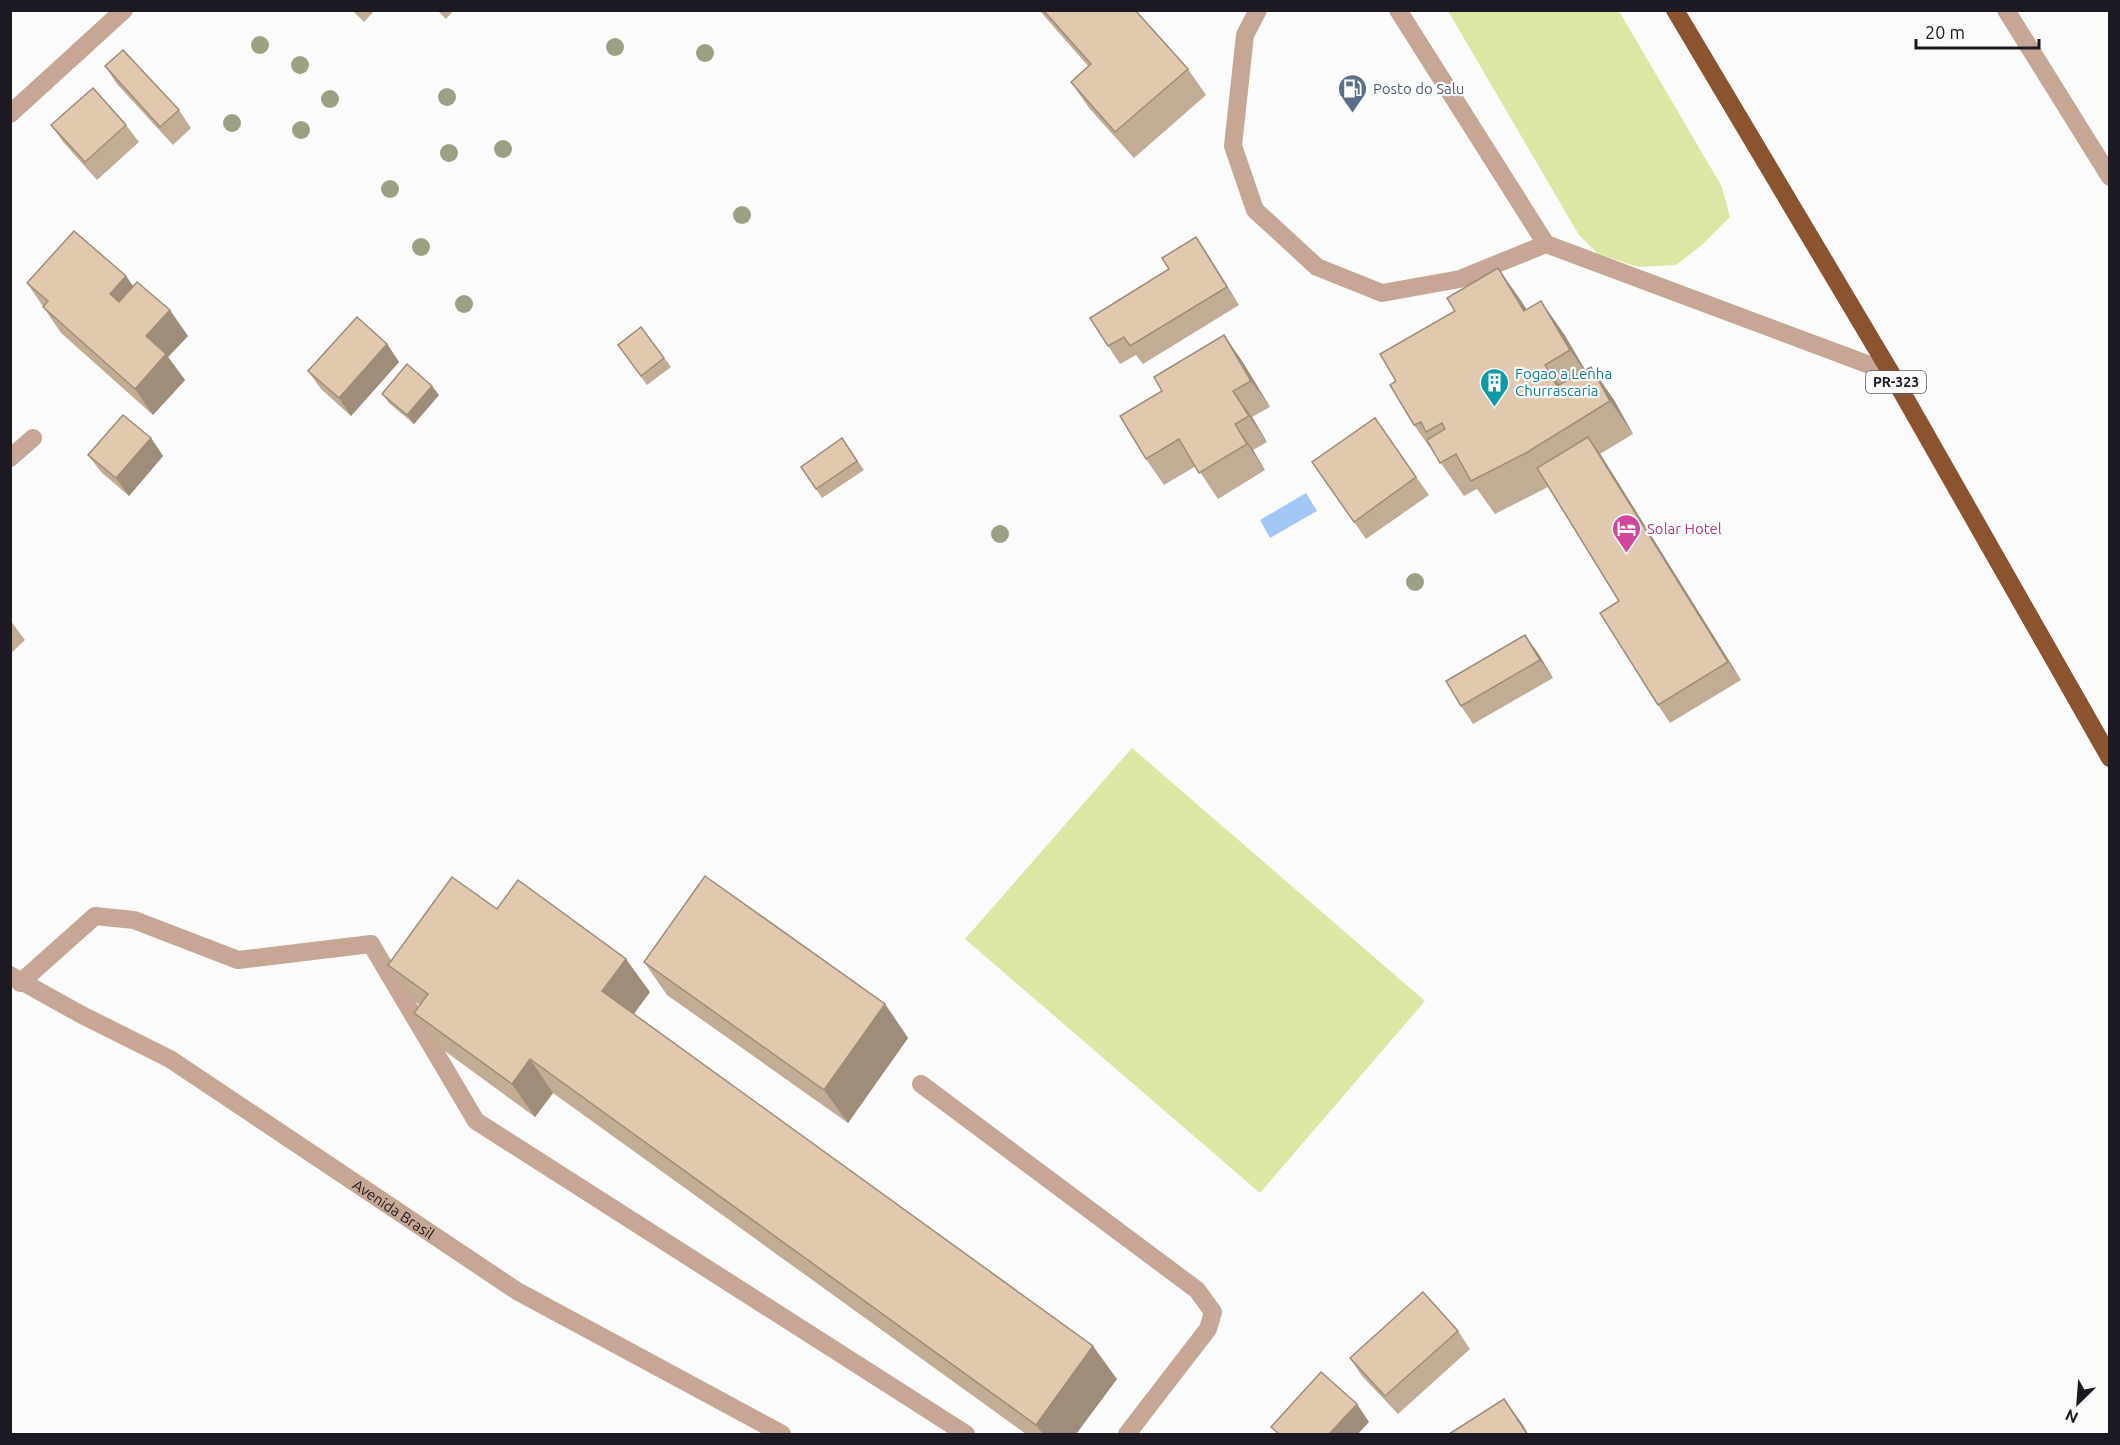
<svg xmlns="http://www.w3.org/2000/svg" width="2120" height="1445" viewBox="0 0 2120 1445" font-family="Ubuntu,sans-serif">
	<style>
		.green { fill: #dce7a4 }
		.water { fill: #a1c8f7 }
		.lines { fill: none; stroke-linecap: round; stroke-linejoin: round }
		.service { stroke: #c6a795; stroke-width: 18 }
		.minor { stroke: #c6a795; stroke-width: 18 }
		.tertiary { stroke: #c6a795; stroke-width: 18 }
		.trunk { stroke: #8c542e; stroke-width: 18 }
		.tree { fill: #9da183 }
		.wall { fill: #c1ad96 }
		.shaded-wall { fill: #9d8d7a }
		.building { fill: #e0c9af; stroke: #9d8d7a; stroke-width: 1.5 }
		.labels { text-anchor: middle; dominant-baseline: central; stroke-width: 4.5; stroke-linejoin: round; paint-order: stroke }
		.shield { fill: #fbfbfb; stroke: #605d64; stroke-width: 1.5 }
		.shield-label { font-size: 14px; font-weight: bold; fill: #1d1923 }
		.service-label { font-size: 15px; fill: #4e5e75; stroke: #fbfbfb; text-anchor: start }
		.culture-label { font-size: 15px; fill: #0d838f; stroke: #fbfbfb; text-anchor: start }
		.hotel-label { font-size: 15px; fill: #b23c85; stroke: #fbfbfb; text-anchor: start }
		.street-label { font-size: 15px; fill: #1d1923; stroke: #fbfbfb }
	</style>
	<rect width="100%" height="100%" fill="#fbfbfb"/>
	<g class="green">
		<path d="M1448,11H1619L1722,187L1730,217L1702,245L1676,265L1638,267L1598,254L1579,235Z"/>
		<path d="M1132,748L1425,1001L1260,1193L965,939Z"/>
	</g>
	<path class="water" d="M1306,493L1317,511L1270,538L1260,520Z"/>
	<g class="lines">
		<g class="service">
			<path d="M1258,10L1245,35L1233,146L1255,210L1317,267L1382,293L1460,279L1546,244"/>
			<path d="M1398,10L1546,244L1891,373"/>
			<path d="M10,458L33,438"/>
			<path d="M20,983L95,916L134,920L238,960L371,944L476,1121L966,1434"/>
			<path d="M921,1084L1197,1290L1213,1312L1208,1329L1127,1434"/>
		</g>
		<g class="minor">
			<path d="M2006,10L2110,177"/>
			<path d="M10,114L124,10"/>
		</g>
		<path class="tertiary" id="s1" d="M10,975L82,1015L170,1059L517,1291L782,1434"/>
		<path class="trunk" d="M1675,10L1891,373L2110,758"/>
	</g>
	<g class="tree">
		<circle cx="260" cy="45" r="9"/>
		<circle cx="615" cy="47" r="9"/>
		<circle cx="705" cy="53" r="9"/>
		<circle cx="300" cy="65" r="9"/>
		<circle cx="447" cy="97" r="9"/>
		<circle cx="330" cy="99" r="9"/>
		<circle cx="232" cy="123" r="9"/>
		<circle cx="301" cy="130" r="9"/>
		<circle cx="503" cy="149" r="9"/>
		<circle cx="449" cy="153" r="9"/>
		<circle cx="390" cy="189" r="9"/>
		<circle cx="742" cy="215" r="9"/>
		<circle cx="421" cy="247" r="9"/>
		<circle cx="464" cy="304" r="9"/>
		<circle cx="1000" cy="534" r="9"/>
		<circle cx="1415" cy="582" r="9"/>
	</g>
	<g class="wall">
		<path d="M352,10H375L364,22Z"/>
		<path d="M437,10H454L446,19Z"/>
		<path d="M1039,10H1135L1188,69L1206,95L1134,158L1089,108L1071,82L1088,66Z"/>
		<path d="M105,66L179,110L191,128L173,145L117,84Z"/>
		<path d="M51,125H126L139,142L97,180L64,143Z"/>
		<path d="M1196,237L1208,255L1239,305L1143,364L1136,355L1120,364L1108,346L1169,269Z"/>
		<path d="M1498,268L1526,309L1564,334L1585,370L1591,367L1614,400L1633,434L1600,454L1741,680L1670,723L1658,705L1619,601L1548,487L1495,514L1477,489L1464,496L1414,425L1396,381L1455,311Z"/>
		<path d="M126,276L133,286L188,336L168,357L185,380L153,415L61,333L27,283Z"/>
		<path d="M641,327L671,367L647,385L618,345Z"/>
		<path d="M1224,335L1242,361L1270,407L1252,417L1267,442L1253,450L1265,470L1218,499L1196,466L1164,485L1146,459L1162,391Z"/>
		<path d="M387,344L399,362L351,416L321,389L308,371Z"/>
		<path d="M382,394L439,395L414,424L389,403Z"/>
		<path d="M1375,418L1429,495L1366,539L1312,462Z"/>
		<path d="M151,438L163,456L129,496L101,472L88,455Z"/>
		<path d="M842,438L864,470L822,498L801,467Z"/>
		<path d="M10,620L25,640L10,654Z"/>
		<path d="M1538,653L1553,678L1473,724L1461,706Z"/>
		<path d="M497,909L650,992L634,1014L1117,1379L1076,1434H1026L553,1093L535,1117L438,1046L414,1013L420,1005L411,999L388,965Z"/>
		<path d="M644,962L885,1004L908,1038L848,1123L667,995Z"/>
		<path d="M1458,1331L1470,1349L1398,1414L1362,1376L1350,1358Z"/>
	</g>
	<g class="shaded-wall">
		<path d="M1196,237L1208,255L1239,305L1227,287Z"/>
		<path d="M1498,268L1522,302L1547,344L1524,311Z"/>
		<path d="M126,276L144,302L128,320L110,294Z"/>
		<path d="M1541,301L1564,334L1593,383L1570,350Z"/>
		<path d="M170,310L188,336L168,357L185,380L153,415L135,389L146,336Z"/>
		<path d="M1224,335L1242,361L1270,407L1251,381Z"/>
		<path d="M387,344L399,362L351,416L339,398Z"/>
		<path d="M1545,365L1568,398L1581,420L1557,386Z"/>
		<path d="M1591,367L1614,400L1633,434L1610,401Z"/>
		<path d="M432,386L439,395L414,424L407,415Z"/>
		<path d="M1233,391L1252,417L1267,442L1249,416Z"/>
		<path d="M1235,424L1253,450L1265,470L1247,444Z"/>
		<path d="M1588,437L1601,455L1741,680L1728,662Z"/>
		<path d="M151,438L163,456L129,496L116,478Z"/>
		<path d="M1525,635L1538,653L1553,678L1540,660Z"/>
		<path d="M626,959L650,992L626,1024L602,991Z"/>
		<path d="M885,1004L908,1038L848,1123L824,1090Z"/>
		<path d="M530,1059L553,1093L535,1117L512,1084Z"/>
		<path d="M1093,1346L1117,1379L1076,1434H1043L1036,1425Z"/>
		<path d="M1504,1399L1523,1425L1528,1434H1527Z"/>
		<path d="M1357,1404L1369,1422L1358,1434H1329Z"/>
	</g>
	<g class="building">
		<path d="M1043,10H1135L1188,69L1115,132L1071,82L1091,64Z"/>
		<path d="M123,50L179,110L160,127L105,66Z"/>
		<path d="M93,88L126,125L85,162L51,125Z"/>
		<path d="M74,231L126,276L110,294L119,302L137,282L170,310L146,336L166,354L135,389L43,307L48,301L27,283Z"/>
		<path d="M1196,237L1227,287L1130,346L1124,337L1108,346L1090,318L1169,269L1162,258Z"/>
		<path d="M1498,268L1524,311L1541,301L1570,350L1545,365L1557,386L1591,367L1610,401L1526,453L1471,481L1456,454L1440,463L1427,440L1445,429L1442,423L1426,432L1421,422L1414,425L1390,385L1396,381L1380,354L1455,311L1447,298Z"/>
		<path d="M357,317L387,344L339,398L308,371Z"/>
		<path d="M641,327L664,358L641,376L618,345Z"/>
		<path d="M1224,335L1251,381L1233,391L1249,416L1235,424L1247,444L1199,473L1179,439L1146,459L1120,416L1162,391L1154,377Z"/>
		<path d="M407,364L432,386L407,415L382,394Z"/>
		<path d="M123,415L151,438L116,478L88,455Z"/>
		<path d="M1375,418L1416,477L1354,522L1312,462Z"/>
		<path d="M1588,437L1728,662L1658,705L1600,613L1619,601L1537,468Z"/>
		<path d="M842,438L857,461L816,489L801,467Z"/>
		<path d="M1525,635L1540,660L1461,706L1446,681Z"/>
		<path d="M705,876L885,1004L824,1090L644,962Z"/>
		<path d="M452,877L497,909L518,880L626,959L602,991L1093,1346L1036,1425L530,1059L512,1084L414,1013L428,994L388,965Z"/>
		<path d="M1423,1292L1458,1331L1385,1396L1350,1358Z"/>
		<path d="M1321,1372L1357,1404L1329,1434H1279L1271,1427Z"/>
		<path d="M1504,1399L1527,1434H1449Z"/>
	</g>
	<defs>
		<symbol id="fuel-pin" viewBox="-11 -11 22 30"><path d="M0 17L-7.5 6A9.5 9.5 0 1 1 7.5 6Z" fill="#5c6f8a" stroke="#fbfbfb"/><path d="M-5.5-6h7V0h2V4h1.3V-2.5L3-4.5l.8-.8L6-3V5H2.5V1h-1V6h-7ZM-4.2-4.7v3.2H.2V-4.7Z" fill="#fff"/></symbol>
		<symbol id="building-pin" viewBox="-11 -11 22 30"><path d="M0 17L-7.5 6A9.5 9.5 0 1 1 7.5 6Z" fill="#0f9aa8" stroke="#fbfbfb"/><path d="M-4-6H4V6H1V3H-1V6H-4ZM-2.5-4.3h1.7v1.8h-1.7ZM.8-4.3h1.7v1.8H.8ZM-2.5-1h1.7V.8h-1.7ZM.8-1h1.7V.8H.8Z" fill="#fff"/></symbol>
		<symbol id="hotel-pin" viewBox="-11 -11 22 30"><path d="M0 17L-7.5 6A9.5 9.5 0 1 1 7.5 6Z" fill="#d1479c" stroke="#fbfbfb"/><path d="M-6-4.5h1.5V1H6V5H4.5V3h-9V5H-6ZM-4 0a1.8 1.8 0 1 1 3.6 0ZM.5 0V-2.5h3Q6-2.5 6 0Z" fill="#fff"/></symbol>
	</defs>
	<g fill-rule="evenodd">
		<use href="#fuel-pin" x="1336" y="72" width="33" height="45"/>
		<use href="#building-pin" x="1478" y="366" width="33" height="45"/>
		<use href="#hotel-pin" x="1610" y="512" width="33" height="45"/>
	</g>
	<g class="labels">
		<rect class="shield" x="1866" y="371" width="60" height="22" rx="4.5"/>
		<g class="shield-label">
			<text x="1896" y="382">PR-323</text>
		</g>
		<g class="service-label">
			<text x="1373" y="88">Posto do Salu</text>
		</g>
		<g class="culture-label">
			<text x="1515" y="373">Fogao a Lenha<tspan x="1515" dy="17">Churrascaria</tspan></text>
		</g>
		<g class="hotel-label">
			<text x="1647" y="528">Solar Hotel</text>
		</g>
		<g class="street-label">
			<text stroke="none"><textPath href="#s1" startOffset="450">Avenida Brasil</textPath></text>
		</g>
	</g>
	<rect width="2120" height="1445" fill="none" stroke="#1d1923" stroke-width="24"/>
	<g transform="translate(2078 1403) rotate(205)" stroke="#fbfbfb" stroke-width="4.5" paint-order="stroke">
	<path d="M0-4.5L10 22L0 15L-10 22Z" fill="#1d1923"/>
	<text y="-9" font-size="16" font-weight="bold" text-anchor="middle" fill="#1d1923">N</text>
	</g>
	<path d="M1916 39v9h123v-9" fill="none" stroke="#1d1923" stroke-width="3"/>
	<text x="1925" y="39" font-size="18" fill="#1d1923" stroke="#fbfbfb" stroke-width="4.5" paint-order="stroke">20 m</text>
</svg>
